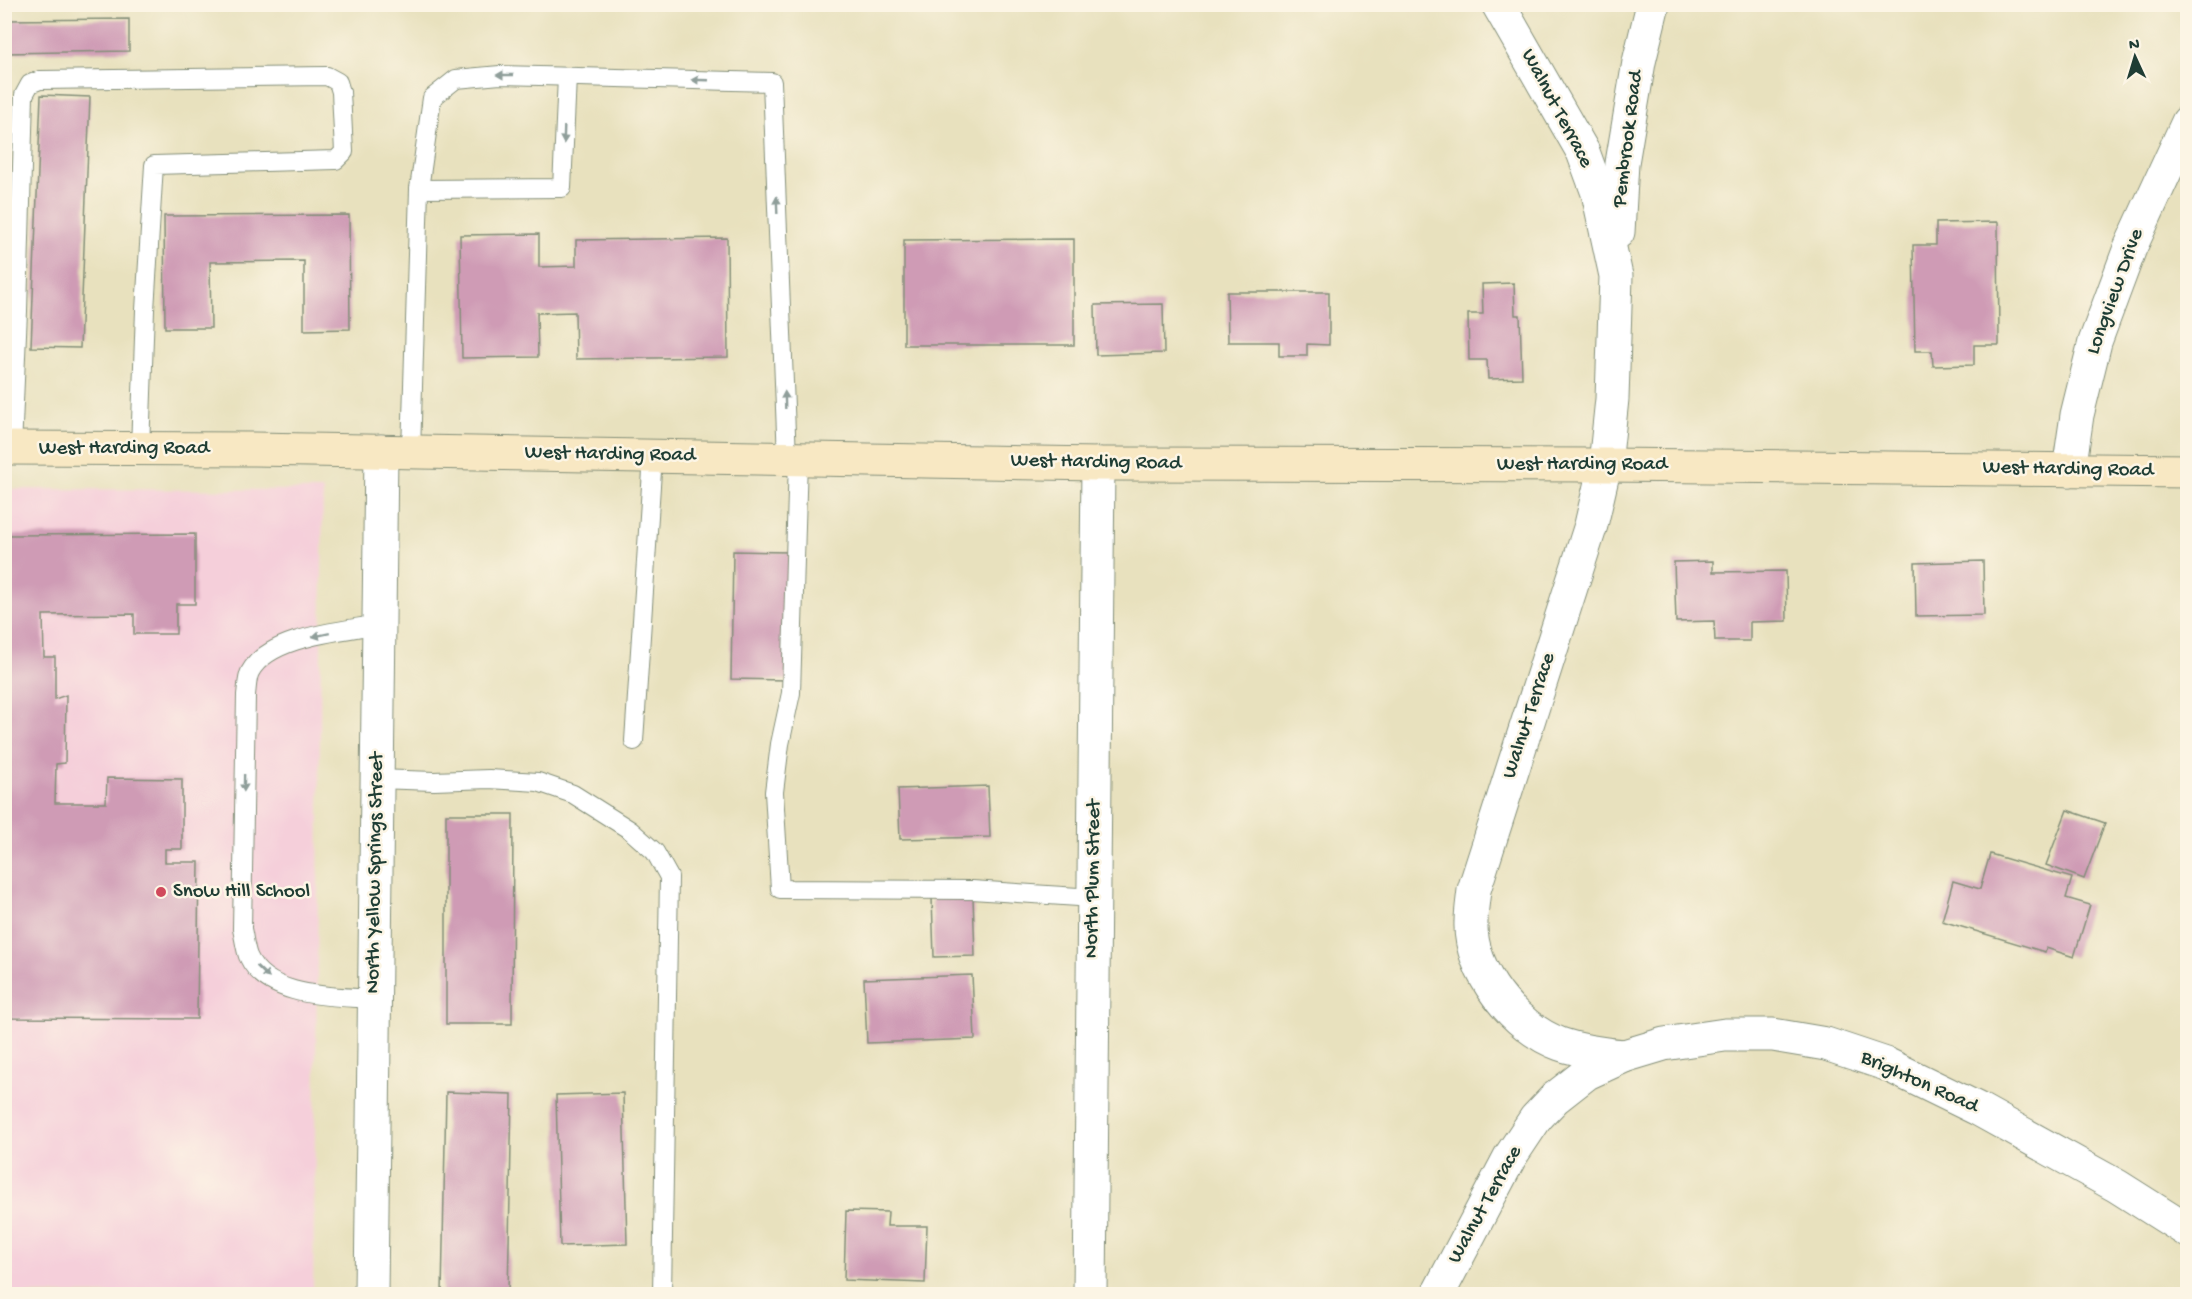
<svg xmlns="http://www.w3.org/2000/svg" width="2192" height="1299" viewBox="0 0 2192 1299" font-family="'Gochi Hand',sans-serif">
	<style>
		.built { fill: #f5cfda }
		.building { fill: #cf9bb5 }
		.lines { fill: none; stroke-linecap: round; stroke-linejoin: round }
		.lane-casing { stroke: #848f79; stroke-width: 20 }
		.street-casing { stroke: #848f79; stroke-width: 35 }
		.secondary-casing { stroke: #848f79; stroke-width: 35 }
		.lane { stroke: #fff; stroke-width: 18 }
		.street { stroke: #fff; stroke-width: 33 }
		.secondary { stroke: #f8e8c3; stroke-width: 33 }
		.oneway { fill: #8f9e9a }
		.poi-dot { fill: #d1495b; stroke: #fcf5e5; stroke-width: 2 }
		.labels { text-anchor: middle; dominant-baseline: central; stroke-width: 5; stroke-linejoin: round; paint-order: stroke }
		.street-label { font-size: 21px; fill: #1f3d34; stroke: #fcf5e5 }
		.poi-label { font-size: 21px; fill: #1f3d34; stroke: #fcf5e5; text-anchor: start }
	</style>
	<rect width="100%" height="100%" fill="#fcf5e5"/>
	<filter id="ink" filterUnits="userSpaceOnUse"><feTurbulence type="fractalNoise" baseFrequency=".0167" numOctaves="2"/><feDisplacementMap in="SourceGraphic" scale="12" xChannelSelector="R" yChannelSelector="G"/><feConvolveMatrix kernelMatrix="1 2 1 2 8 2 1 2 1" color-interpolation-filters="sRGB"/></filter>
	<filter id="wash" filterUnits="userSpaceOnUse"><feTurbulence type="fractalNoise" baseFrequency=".008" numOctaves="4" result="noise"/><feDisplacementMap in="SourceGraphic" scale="24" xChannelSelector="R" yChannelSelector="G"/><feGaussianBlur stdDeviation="1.35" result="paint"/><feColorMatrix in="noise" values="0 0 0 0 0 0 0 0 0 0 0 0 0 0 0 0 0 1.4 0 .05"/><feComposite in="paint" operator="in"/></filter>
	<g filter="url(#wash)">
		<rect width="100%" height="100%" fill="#e8e1be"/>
		<path class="built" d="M5,489L323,490L313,1294H5Z"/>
		<g id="blocks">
			<g class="building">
				<path d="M129,19V51L4,53V20Z"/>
				<path d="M41,95L90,97L80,348L31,347Z"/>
				<path d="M349,215L350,329L304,330V261L210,262L211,328H165L164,216Z"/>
				<path d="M1998,222L1999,345H1974V365L1933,366L1932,351H1915L1913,245H1936V223Z"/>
				<path d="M539,234V267L576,266V240L727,238L728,357L576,359L575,312L537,313L538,357L462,358L460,235Z"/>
				<path d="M1074,239V345H904V240Z"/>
				<path d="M1514,283L1515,315H1520L1522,378L1488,379L1487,360H1469L1468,314H1483L1482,284Z"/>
				<path d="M1227,292H1329V345L1307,344V356H1279V342H1228Z"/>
				<path d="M1163,304L1164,353L1096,355L1095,305Z"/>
				<path d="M195,534V604H176V634H134V614L43,615L44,657H55V699L66,695L65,763L56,764L55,803H106L107,778L182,779V849H165V862H199L197,1019L4,1018V535Z"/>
				<path d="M733,551L790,552L789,680L731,679Z"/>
				<path d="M1713,561V572L1786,571L1787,621L1750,622V641H1715L1714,621L1676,622L1674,562Z"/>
				<path d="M1983,561L1984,615L1916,616L1915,563Z"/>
				<path d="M988,786L990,837L900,839L898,789Z"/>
				<path d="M2067,810L2105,823L2084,879L2046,865Z"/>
				<path d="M446,814H513L512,1024H446Z"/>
				<path d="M1990,854L2072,878L2066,898L2090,905L2074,957L2046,948L2045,952L1942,921L1953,881L1980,889Z"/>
				<path d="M973,897L975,956L934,957L932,898Z"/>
				<path d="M972,975L975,1039L867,1043L864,979Z"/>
				<path d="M446,1092L512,1094L508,1294H442Z"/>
				<path d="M623,1093L627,1244L560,1246L556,1095Z"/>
				<path d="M846,1211L888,1212L887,1226H927L925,1283L844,1280Z"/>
			</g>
		</g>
	</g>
	<g filter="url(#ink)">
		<use href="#blocks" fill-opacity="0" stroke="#848f79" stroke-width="1.5"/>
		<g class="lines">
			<defs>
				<g id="lane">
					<path d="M419,189L562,188L567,77"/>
					<path d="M12,448L18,311L24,95L30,84L40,80L327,76L338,82L341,92L344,152L336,160L154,165L145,310L140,449"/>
					<path d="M411,452L419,189L432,98L456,79L500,75L772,82L787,458"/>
					<path d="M798,459L791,693L780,744L774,792L780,889L972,890L1094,898"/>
					<path d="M634,741L653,456"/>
					<path d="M377,779L434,781L489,779L538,782L573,794L630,830L655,852L669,877L662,1294"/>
					<path d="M374,999C335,996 267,999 248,956C245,948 244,937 242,929L246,695C247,688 247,678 250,672C269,636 343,631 379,624"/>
				</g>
				<g id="street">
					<path d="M1498,4L1583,152L1598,193L1616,276L1612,399L1605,465L1591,525L1474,890C1473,900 1471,911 1471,922C1469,971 1515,1028 1560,1044C1580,1051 1603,1054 1624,1056"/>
					<path d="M1618,232L1622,163L1639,62L1653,4"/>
					<path d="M2069,470L2077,415L2095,342L2130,248L2188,122"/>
					<path d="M371,1294L381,451"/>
					<path d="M1090,1294L1098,464"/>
					<path d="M1438,1294L1510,1157L1536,1118L1555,1098L1587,1073L1624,1056L1664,1044L1725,1035H1773L1826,1044L1886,1064L1978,1109L2117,1186L2188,1231"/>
				</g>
				<path id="secondary" d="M4,448L254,449L1098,464L1605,465L2188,471"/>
			</defs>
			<use href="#lane" class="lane-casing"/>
			<use href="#street" class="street-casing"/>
			<use href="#secondary" class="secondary-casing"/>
			<use href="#lane" class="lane"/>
			<use href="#street" class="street"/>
			<use href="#secondary" class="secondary"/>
		</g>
		<defs><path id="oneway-solid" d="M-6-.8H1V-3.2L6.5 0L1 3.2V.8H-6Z" transform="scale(1.5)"/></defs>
		<g class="oneway">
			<use href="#oneway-solid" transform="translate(505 75) rotate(180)"/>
			<use href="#oneway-solid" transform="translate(700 80) rotate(-178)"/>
			<use href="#oneway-solid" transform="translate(564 135) rotate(92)"/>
			<use href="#oneway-solid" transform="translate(777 205) rotate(-92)"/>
			<use href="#oneway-solid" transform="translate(785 400) rotate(-92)"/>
			<use href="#oneway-solid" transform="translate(321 635) rotate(168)"/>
			<use href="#oneway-solid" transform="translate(244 783) rotate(91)"/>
			<use href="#oneway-solid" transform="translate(263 972) rotate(44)"/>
		</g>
	</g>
	<circle class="poi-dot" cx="161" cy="892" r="6"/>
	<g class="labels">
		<g class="street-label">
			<text transform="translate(1556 109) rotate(62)">Walnut Terrace</text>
			<text transform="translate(1629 139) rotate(-83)">Pembrook Road</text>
			<text transform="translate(2116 292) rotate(-70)">Longview Drive</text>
			<text x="124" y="449">West Harding Road</text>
			<text transform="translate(610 455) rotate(1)">West Harding Road</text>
			<text transform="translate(1096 463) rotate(1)">West Harding Road</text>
			<text x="1582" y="465">West Harding Road</text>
			<text transform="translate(2068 470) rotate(1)">West Harding Road</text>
			<text transform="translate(1530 716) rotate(-72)">Walnut Terrace</text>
			<text transform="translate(376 873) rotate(-89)">North Yellow Springs Street</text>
			<text transform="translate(1094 879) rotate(-89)">North Plum Street</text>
			<text transform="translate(1919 1083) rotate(24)">Brighton Road</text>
			<text transform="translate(1486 1205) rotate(-61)">Walnut Terrace</text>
		</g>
		<g class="poi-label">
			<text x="173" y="892">Snow Hill School</text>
		</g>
	</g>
	<rect width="2192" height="1299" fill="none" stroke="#fcf5e5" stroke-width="24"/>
	<g transform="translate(2135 57) rotate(356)" stroke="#fcf5e5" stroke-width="4.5" paint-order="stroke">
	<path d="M0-4.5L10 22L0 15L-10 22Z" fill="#1f3d34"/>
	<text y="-9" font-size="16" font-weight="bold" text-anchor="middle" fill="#1f3d34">N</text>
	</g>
</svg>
